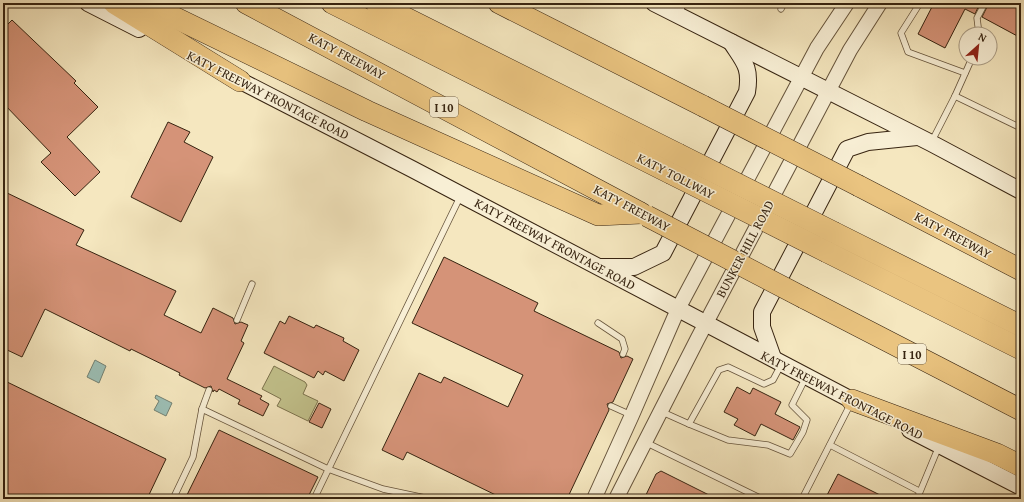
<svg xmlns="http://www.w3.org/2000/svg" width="1024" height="502" viewBox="0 0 1024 502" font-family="'Gentium Book Plus',serif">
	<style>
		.green { fill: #c3c38d; stroke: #7c734e }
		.water { fill: #9cbfb5; stroke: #738173 }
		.building { fill: #d59378; stroke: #362310 }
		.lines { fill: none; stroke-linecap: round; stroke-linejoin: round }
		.service-casing { stroke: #66543c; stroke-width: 7 }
		.tertiary-casing { stroke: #66543c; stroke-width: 16 }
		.secondary-casing { stroke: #362310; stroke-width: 18 }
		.motorway-casing { stroke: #362310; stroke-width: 22 }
		.service { stroke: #f8efd5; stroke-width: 5.5 }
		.tertiary { stroke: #f8efd5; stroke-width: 14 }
		.secondary { stroke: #f8efd5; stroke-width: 16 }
		.motorway { stroke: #eac480; stroke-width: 21 }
		.motorway-bridge-casing { stroke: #362310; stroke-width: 22; stroke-linecap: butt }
		.motorway-bridge { stroke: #eac480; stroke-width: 21 }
		.labels { text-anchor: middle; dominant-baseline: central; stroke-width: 3; stroke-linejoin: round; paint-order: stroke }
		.shield { fill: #f8efd5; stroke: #70604b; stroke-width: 1 }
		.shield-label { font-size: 12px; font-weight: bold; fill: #362310 }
		.street-label { font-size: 13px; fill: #362310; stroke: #f8efd5 }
	</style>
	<rect width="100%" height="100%" fill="#f5e7bf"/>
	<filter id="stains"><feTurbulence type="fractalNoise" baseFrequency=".005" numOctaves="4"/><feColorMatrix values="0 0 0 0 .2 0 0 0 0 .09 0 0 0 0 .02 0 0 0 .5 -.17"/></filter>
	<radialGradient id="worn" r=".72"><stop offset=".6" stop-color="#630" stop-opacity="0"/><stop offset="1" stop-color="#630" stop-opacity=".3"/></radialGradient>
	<path class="green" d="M274,366L305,382L307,385L303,394L318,401L308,421L277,406L281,399L262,389Z"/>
	<g class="water">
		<path d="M95,360L106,366L99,383L87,377Z"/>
		<path d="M156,395L172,403L166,416L154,410L159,401L155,398Z"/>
	</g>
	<g class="building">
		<path d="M934,3H980L975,14L965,9L945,48L918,34Z"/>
		<path d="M989,3H1021V38L982,17Z"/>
		<path d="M12,20L76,81L74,83L98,107L67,137L100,172L75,196L41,162L51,153L3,103V29Z"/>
		<path d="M168,122L190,132L184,142L213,157L181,222L131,197Z"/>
		<path d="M3,191L84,230L76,245L176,291L164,315L201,333L213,308L233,318L235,324L241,322L248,325L241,341L244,343L227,379L262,396L260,399L269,404L263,416L238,404L240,400L219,389L217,392L214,390L213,392L211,386L205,388L179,375L180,373L131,349L130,351L45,309L22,357L3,348Z"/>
		<path d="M444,257L538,303L534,311L619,352L621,358L627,356L633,359L613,402L607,404L609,410L567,499H504L407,452L403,460L382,450L419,373L441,383L444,377L508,407L523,375L412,323Z"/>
		<path d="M289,316L314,328L316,325L344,338L343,341L359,350L344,381L325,371L323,375L318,371L314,378L264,353L280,321L285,324Z"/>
		<path d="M3,380L166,459L147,499H3Z"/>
		<path d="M737,387L750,394L753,388L781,402L775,414L800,427L793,440L761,424L755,436L734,425L738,419L724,412Z"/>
		<path d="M319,403L331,409L322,428L309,422Z"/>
		<path d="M219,430L318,477L307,499H185Z"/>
		<path d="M661,471L717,499H644L656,474Z"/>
		<path d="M838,474L888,499H825Z"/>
	</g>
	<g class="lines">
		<defs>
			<g id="service">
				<path d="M920,3L901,33L908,52L965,73"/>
				<path d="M781,9L784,3"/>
				<path d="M678,14L684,3"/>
				<path d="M979,34L977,18L985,3"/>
				<path d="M955,96L972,58"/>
				<path d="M932,141L955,96L1021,128"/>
				<path d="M237,320L252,284"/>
				<path d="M598,323L622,339L625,349L623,354"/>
				<path d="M611,406L631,415"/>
				<path d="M202,409L209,390"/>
				<path d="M660,411L689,424L719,370L728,367L764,384L773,380L781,365"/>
				<path d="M689,424L728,440L768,445L790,454L803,432L807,420L792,405L806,377"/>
				<path d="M645,442L762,499"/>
				<path d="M830,445L919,491"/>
				<path d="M173,499L193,457L202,409L328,469L383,489L430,499"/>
				<path d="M314,499L460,197"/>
				<path d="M802,499L851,403"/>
				<path d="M917,499L939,446"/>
			</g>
			<g id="tertiary">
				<path d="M594,499L632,415L678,309L817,48L847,3"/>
				<path d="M616,499L698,338L850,50L880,3"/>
			</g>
			<g id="secondary">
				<path d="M88,3L139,29"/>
				<path d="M654,3L931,143L1021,191"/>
				<path d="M229,75L412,169L861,405"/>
				<path d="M601,267H634L663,253L747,92C751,67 744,62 731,42"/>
				<path d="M773,358L762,327V312L847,149L868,142L917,137"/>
				<path d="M910,430L1021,487"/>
			</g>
			<g id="motorway">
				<path d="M114,3L240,81"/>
				<path d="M145,3L367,111L598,215L641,213"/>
				<path d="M246,3L639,212"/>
				<path d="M332,3L670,173"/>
				<path d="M376,3L678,154"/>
				<path d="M499,3L703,106"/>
				<path d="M859,186L1021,270"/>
				<path d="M835,233L1021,326"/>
				<path d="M827,252L1021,349"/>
				<path d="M804,298L1021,410"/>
				<path d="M852,400L997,454L1021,466"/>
			</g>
		</defs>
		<use href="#service" class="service-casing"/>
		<use href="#tertiary" class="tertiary-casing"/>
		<use href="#secondary" class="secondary-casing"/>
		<use href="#motorway" class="motorway-casing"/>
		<use href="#service" class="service"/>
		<use href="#tertiary" class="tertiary"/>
		<use href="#secondary" class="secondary"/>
		<use href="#motorway" class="motorway"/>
		<defs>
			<g id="motorway-bridge">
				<path d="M703,106L859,186"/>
				<path d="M678,154L835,233"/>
				<path d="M670,173L827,252"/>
				<path d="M647,216L804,298"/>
			</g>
		</defs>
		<use href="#motorway-bridge" class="motorway-bridge-casing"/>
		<use href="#motorway-bridge" class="motorway-bridge"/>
	</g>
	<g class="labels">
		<g class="shield">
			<rect x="430" y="97" width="28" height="20" rx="3"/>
			<rect x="898" y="344" width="28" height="20" rx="3"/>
		</g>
		<g class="shield-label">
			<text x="444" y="107">I 10</text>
			<text x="912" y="354">I 10</text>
		</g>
		<g class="street-label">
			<text transform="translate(347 56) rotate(28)">KATY FREEWAY</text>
			<text transform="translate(268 95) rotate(27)">KATY FREEWAY FRONTAGE ROAD</text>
			<text transform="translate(676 176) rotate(27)">KATY TOLLWAY</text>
			<text transform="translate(632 208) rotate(28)">KATY FREEWAY</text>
			<text transform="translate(953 235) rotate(28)">KATY FREEWAY</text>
			<text transform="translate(555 244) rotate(28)">KATY FREEWAY FRONTAGE ROAD</text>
			<text transform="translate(745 249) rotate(-62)">BUNKER HILL ROAD</text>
			<text transform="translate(842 395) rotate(27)">KATY FREEWAY FRONTAGE ROAD</text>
		</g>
	</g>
	<rect width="1024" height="502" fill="none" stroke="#f5e7bf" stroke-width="16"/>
	<rect x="4" y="4" width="1016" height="494" fill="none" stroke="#362310" stroke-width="2"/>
	<rect x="8" y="8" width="1008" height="486" fill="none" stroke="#362310"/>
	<g transform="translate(978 46) rotate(27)"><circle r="19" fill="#f8efd5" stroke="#aa9d86"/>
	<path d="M0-3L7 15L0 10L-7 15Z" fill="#8f2418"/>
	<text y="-6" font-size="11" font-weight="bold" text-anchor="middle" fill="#362310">N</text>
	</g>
	<rect width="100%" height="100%" filter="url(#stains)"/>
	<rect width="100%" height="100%" fill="url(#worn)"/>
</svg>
